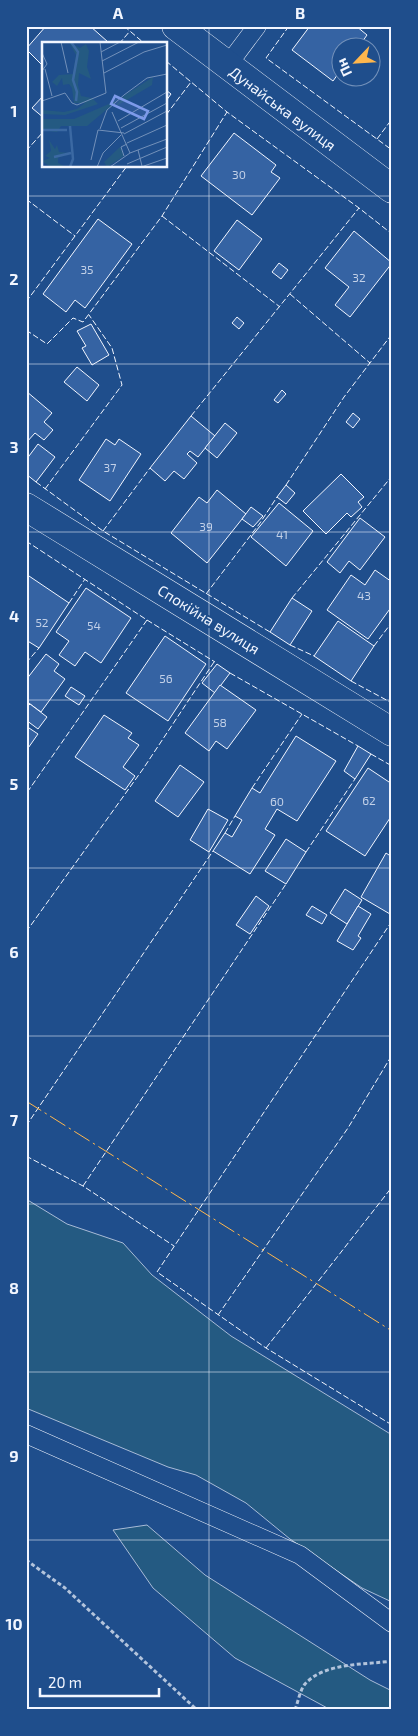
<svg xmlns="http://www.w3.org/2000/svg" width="418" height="1736" viewBox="0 0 418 1736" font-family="'Exo 2',sans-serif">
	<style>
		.green { fill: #245a82; stroke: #a8bbd7 }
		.building { fill: #3563a3; stroke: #f2f6ff }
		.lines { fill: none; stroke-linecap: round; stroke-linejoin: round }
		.lane-casing { stroke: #f2f6ff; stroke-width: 19 }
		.street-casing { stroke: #f2f6ff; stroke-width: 29 }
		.path { stroke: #b3c4dc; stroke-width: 3; stroke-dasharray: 4 2.5; stroke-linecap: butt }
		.lane { stroke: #1f4e8c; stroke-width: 18 }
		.street { stroke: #1f4e8c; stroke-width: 28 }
		.fence { stroke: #f2f6ff; stroke-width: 1; stroke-dasharray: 6 2.5; stroke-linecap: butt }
		.power { stroke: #ffb74d; stroke-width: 1; stroke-dasharray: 18 4 2.5 4; stroke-linecap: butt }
		.grid { fill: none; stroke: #f2f6ff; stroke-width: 1; stroke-opacity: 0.55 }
		.labels { text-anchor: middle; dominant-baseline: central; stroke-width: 4; stroke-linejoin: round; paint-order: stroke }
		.number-label { font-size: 12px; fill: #c3d1e8 }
		.street-label { font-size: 15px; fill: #f2f6ff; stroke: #1f4e8c }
		.inset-river { fill: none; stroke: #3b69a3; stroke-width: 2.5 }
		.inset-road { fill: none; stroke: #7391ba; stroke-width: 1 }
		.view { fill: #7d9aea; fill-opacity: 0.15; stroke: #7d9aea; stroke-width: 2.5 }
		.inset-edge { fill: none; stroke: #f2f6ff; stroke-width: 2.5 }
		.neatline { fill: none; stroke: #f2f6ff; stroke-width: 2 }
		.grid-label { font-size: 16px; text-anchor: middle; font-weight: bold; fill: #f2f6ff }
	</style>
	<rect width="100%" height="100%" fill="#1f4e8c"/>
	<g class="green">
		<path d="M26,1199L67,1224L123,1243L152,1275L231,1336L392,1435V1602L362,1588L290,1539L246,1503L196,1475L168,1467L26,1408Z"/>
		<path d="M147,1525L205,1575L370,1680L392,1691V1710H331L235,1658L153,1588L113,1530Z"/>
	</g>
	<g class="building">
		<path d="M46,26H90L108,42L106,44H44V67L26,49Z"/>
		<path d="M310,26H356L367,35L360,45L364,48H340V76L338,74L333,81L292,50Z"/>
		<path d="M166,90L171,94L166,101Z"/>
		<path d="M44,95V118L32,108Z"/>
		<path d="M234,133L276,165L271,172L280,178L252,215L201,176Z"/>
		<path d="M98,219L132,244L85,308L75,300L66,312L43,294Z"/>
		<path d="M237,220L262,239L239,270L214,251Z"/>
		<path d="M354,231L392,263L350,317L335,305L349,287L325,268Z"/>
		<path d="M279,263L288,270L281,279L272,272Z"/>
		<path d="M237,317L244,323L239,329L232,323Z"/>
		<path d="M91,324L109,355L92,365L82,348L86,346L77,331Z"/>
		<path d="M77,367L99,385L87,401L64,382Z"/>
		<path d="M282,390L286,394L278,403L274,400Z"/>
		<path d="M26,391L52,413L44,422L53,430L44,440L35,433L26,443Z"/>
		<path d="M353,413L360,419L353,428L346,422Z"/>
		<path d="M191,416L215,436L198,457L190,451L187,454L197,463L184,479L174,471L165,481L150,468Z"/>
		<path d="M225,423L237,433L217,458L205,448Z"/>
		<path d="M106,439L115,445L119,439L141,454L110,501L79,480Z"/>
		<path d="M38,444L55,457L36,482L26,474V460Z"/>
		<path d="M341,474L364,497L358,502L362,507L351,517L347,513L326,534L303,511Z"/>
		<path d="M286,485L295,493L286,504L277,497Z"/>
		<path d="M217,490L246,514L207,563L171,533L199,497L207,503Z"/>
		<path d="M279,503L313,531L286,566L251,537Z"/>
		<path d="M251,507L263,516L253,527L242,519Z"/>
		<path d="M360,518L385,537L360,570L349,561L340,573L327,562Z"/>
		<path d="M375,570L392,582V606L368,639L327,610L351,575L365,585Z"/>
		<path d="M26,574L69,603L39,648L26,640Z"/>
		<path d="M86,588L131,618L101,663L85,652L75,666L59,655L69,641L56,632Z"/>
		<path d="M292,598L312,611L290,645L270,632Z"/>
		<path d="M338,621L374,646L351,681L314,656Z"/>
		<path d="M165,636L206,664L168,721L126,693Z"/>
		<path d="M46,654L59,664L54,671L65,679L41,712L26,701V680Z"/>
		<path d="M217,664L230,673L215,693L202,683Z"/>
		<path d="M220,685L256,710L227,749L216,741L209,751L185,733Z"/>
		<path d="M71,687L85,696L79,705L65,696Z"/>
		<path d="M30,704L47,717L38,729L26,720V708Z"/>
		<path d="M104,715L132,733L128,738L139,745L123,767L135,776L125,790L75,757Z"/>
		<path d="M26,726L38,734L26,751Z"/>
		<path d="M296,736L336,761L297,821L277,809L265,829L275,835L250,874L213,851L225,833L232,837L242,820L235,816L252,788L260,793Z"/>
		<path d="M358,746L371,754L355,779L344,771Z"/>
		<path d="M180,765L204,782L178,817L155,801Z"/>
		<path d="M368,768L392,784V815L365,856L326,831Z"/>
		<path d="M208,809L228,820L209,852L190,840Z"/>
		<path d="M286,839L306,852L286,884L265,871Z"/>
		<path d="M386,853L392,857L390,914L361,897Z"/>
		<path d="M345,889L362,900L347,924L330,913Z"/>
		<path d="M256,896L269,906L250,934L236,925Z"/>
		<path d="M312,906L327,915L322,924L306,915Z"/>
		<path d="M358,906L371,914L358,936L361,938L353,950L337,941Z"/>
	</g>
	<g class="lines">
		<defs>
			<g id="lane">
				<path d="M227,66L257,26"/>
				<path d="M26,1434L300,1555L392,1623"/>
			</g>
			<g id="street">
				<path d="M176,26L392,189"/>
				<path d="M26,507L392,732"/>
			</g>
		</defs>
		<use href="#lane" class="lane-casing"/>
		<use href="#street" class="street-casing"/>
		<g class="path">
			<path d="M26,1560L65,1588L197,1710"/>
			<path d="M295,1710C298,1702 300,1690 305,1684C325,1662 365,1665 392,1661"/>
		</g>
		<use href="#lane" class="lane"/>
		<use href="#street" class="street"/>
		<g class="fence">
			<path d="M124,26L145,44"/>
			<path d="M289,26L266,58L392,150"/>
			<path d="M119,44L130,31"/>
			<path d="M166,61L227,112L359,208L392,234"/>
			<path d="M166,115L191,82"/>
			<path d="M377,139L392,119"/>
			<path d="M26,151L44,131"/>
			<path d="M26,199L75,236"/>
			<path d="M162,216L280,307"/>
			<path d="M290,294L370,363"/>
			<path d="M26,302L127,166"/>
			<path d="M26,330L47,344L73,318L83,322L162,216L227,112"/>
			<path d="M191,416L359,208"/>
			<path d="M36,482L103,531L270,632"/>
			<path d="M286,485L344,397L392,334"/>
			<path d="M45,489L122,385L112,348L89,315"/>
			<path d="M103,531L150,468"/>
			<path d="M26,541L147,620L26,794"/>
			<path d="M206,594L260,523L277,497"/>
			<path d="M292,598L392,476"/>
			<path d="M69,603L85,579"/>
			<path d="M147,620L215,662"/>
			<path d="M290,645L314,656"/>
			<path d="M374,646L392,622"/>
			<path d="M26,663L39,648"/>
			<path d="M230,673L358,746"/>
			<path d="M351,681L392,703"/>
			<path d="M371,754L392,766"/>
			<path d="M252,788L302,714"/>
			<path d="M225,833L235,816"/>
			<path d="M306,852L355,779"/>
			<path d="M392,921L157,1272L266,1348L392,1425"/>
			<path d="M26,932L143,769L214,662"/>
			<path d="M26,1126L213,851"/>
			<path d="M26,1156L83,1186L174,1246"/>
			<path d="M83,1186L286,884"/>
			<path d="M218,1315L348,1128L392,1055"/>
			<path d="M266,1348L392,1187"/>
		</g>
		<path class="power" d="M26,1101L392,1331"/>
	</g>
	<path class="grid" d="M209,26V1710M26,196H392M26,364H392M26,532H392M26,700H392M26,868H392M26,1036H392M26,1204H392M26,1372H392M26,1540H392"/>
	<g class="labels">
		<g class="number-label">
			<text x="239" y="174">30</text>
			<text x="87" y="269">35</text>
			<text x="359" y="277">32</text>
			<text x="110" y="467">37</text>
			<text x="206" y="526">39</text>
			<text x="282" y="534">41</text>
			<text x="364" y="595">43</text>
			<text x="42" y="622">52</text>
			<text x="94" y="625">54</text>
			<text x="166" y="678">56</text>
			<text x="220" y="722">58</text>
			<text x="369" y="800">62</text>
			<text x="277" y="801">60</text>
		</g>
		<g class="street-label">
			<text transform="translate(283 108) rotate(37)">Дунайська вулиця</text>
			<text transform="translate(209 619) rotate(32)">Спокійна вулиця</text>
		</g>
	</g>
	<g transform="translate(42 42)">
		<rect width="125" height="125" fill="#1f4e8c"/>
		<path d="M27,0L38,6L44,2L47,9L45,25L49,37L37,31L36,43L39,54L50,56L56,62L23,73L0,72V68L22,70L35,67L43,61H32L30,46L27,42L21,43L20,36L15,44L10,40L17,33L31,32L34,13ZM111,35L110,43L71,66L83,53ZM76,58L45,84H19L15,90L0,88V77H32ZM7,98L13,107L15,103L17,110L27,111L16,116V121L22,124H7L0,119L8,116L3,114L9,109ZM78,105L82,114L65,125L62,120Z" fill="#245a82"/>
		<path class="inset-river" d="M29,0L36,10L31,38L35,50L34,59M0,88H25M12,115L29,111M28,125L31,117L28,84"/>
		<path class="inset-road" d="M19,0L26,31M59,10L78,0M0,11L5,22L0,29M60,19L97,0M3,27L10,54M62,31L102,10L125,3M0,59L23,51L30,61L35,63L64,51L58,0M70,70L88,111M76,79L125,50M79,86L125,61M58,87L65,68L82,53L105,36L125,32M82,92L125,69M85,101L125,83M96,108L100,124M82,114L79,105L85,102M49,118L56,88L82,91M85,122L125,105M55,125L61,111L79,93M68,125L88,111L125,97M99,125L125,116"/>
		<path class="view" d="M73,54L106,69L102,77L69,62Z"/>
		<rect width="125" height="125" class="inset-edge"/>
	</g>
	<rect width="418" height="1736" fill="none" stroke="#1f4e8c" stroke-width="55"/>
	<g transform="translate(356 62) rotate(245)"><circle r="24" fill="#1f4e8c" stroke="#7391ba"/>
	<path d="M0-4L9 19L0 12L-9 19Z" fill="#ffb74d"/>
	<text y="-8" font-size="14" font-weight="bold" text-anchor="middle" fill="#f2f6ff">Пн</text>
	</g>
	<path d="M40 1688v8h119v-8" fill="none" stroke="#f2f6ff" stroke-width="2.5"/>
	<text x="48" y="1688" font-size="15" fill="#f2f6ff" stroke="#1f4e8c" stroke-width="4" paint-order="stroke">20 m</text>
	<rect x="28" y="28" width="362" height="1680" class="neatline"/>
	<g class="grid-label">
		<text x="118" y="19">A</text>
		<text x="300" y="19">B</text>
		<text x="14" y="117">1</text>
		<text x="14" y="285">2</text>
		<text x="14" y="453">3</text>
		<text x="14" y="622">4</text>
		<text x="14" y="790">5</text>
		<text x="14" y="958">6</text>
		<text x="14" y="1126">7</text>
		<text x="14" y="1294">8</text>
		<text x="14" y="1462">9</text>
		<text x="14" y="1630">10</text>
	</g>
</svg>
